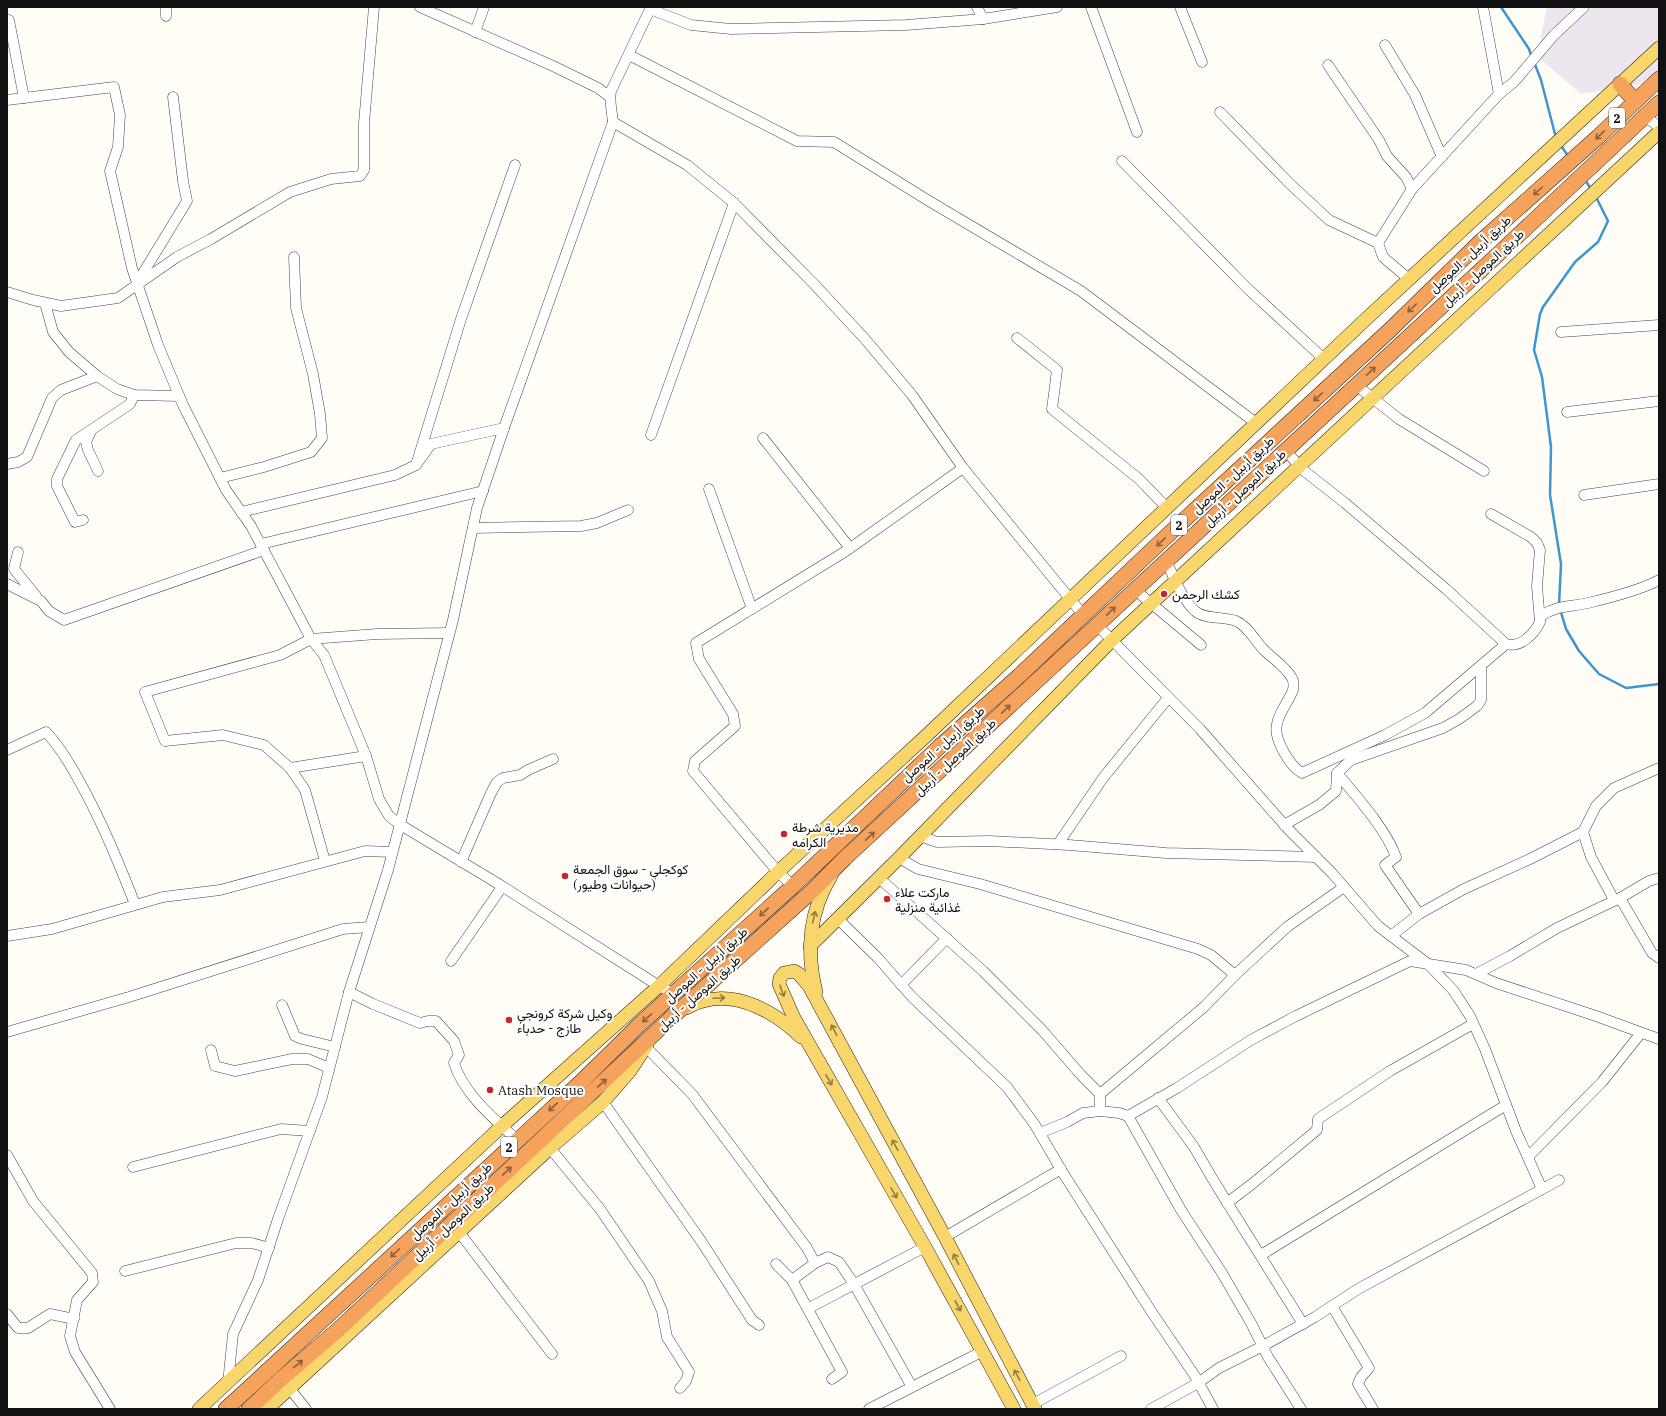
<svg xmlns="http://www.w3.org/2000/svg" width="1666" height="1416" viewBox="0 0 1666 1416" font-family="'IBM Plex Serif',Vazirmatn,serif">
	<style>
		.industrial { fill: #eee6ef }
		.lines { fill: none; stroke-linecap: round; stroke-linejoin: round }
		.stream { stroke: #3f96cf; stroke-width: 2.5 }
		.minor-casing { stroke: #444; stroke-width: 11 }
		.major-casing { stroke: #222; stroke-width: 14 }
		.highway-casing { stroke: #222; stroke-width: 16 }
		.minor { stroke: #fff; stroke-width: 10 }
		.major { stroke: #f9d66b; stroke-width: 13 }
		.highway { stroke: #f5a25d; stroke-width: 15 }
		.oneway { stroke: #8e613b }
		.oneway2 { stroke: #917d42 }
		.poi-dot { fill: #c4262e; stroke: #fff; stroke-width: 1.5 }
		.labels { text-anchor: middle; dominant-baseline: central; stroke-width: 4; stroke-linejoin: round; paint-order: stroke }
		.shield { fill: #fff; stroke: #585858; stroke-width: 1 }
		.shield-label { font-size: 12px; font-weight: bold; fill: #111 }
		.street-label { font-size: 13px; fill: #111; stroke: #fff }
		.poi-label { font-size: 13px; fill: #111; stroke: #fff; text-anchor: start }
	</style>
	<rect width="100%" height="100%" fill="#fffdf5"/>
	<path class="industrial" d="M1547,7H1659V81L1581,94L1537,56Z"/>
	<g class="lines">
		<g class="stream">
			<path d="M1501,7L1529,49L1532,58"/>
			<path d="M1534,62L1541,80L1556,138"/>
			<path d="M1560,144L1568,156"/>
			<path d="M1585,180L1591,189"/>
			<path d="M1559,605L1561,564L1550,495L1551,447L1542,377L1534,350L1540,314L1543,307L1575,262L1598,242L1608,221L1596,197"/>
			<path d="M1560,609L1566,629L1579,651L1599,674L1626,688L1659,684"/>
		</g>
		<defs>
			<g id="minor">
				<path d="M420,7L553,66L598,88L610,97"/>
				<path d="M977,7L983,19"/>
				<path d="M1091,7L1137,132"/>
				<path d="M1180,7L1202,62"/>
				<path d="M1483,7L1499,94"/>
				<path d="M650,9L691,25L731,29L906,25L983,19L1057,7"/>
				<path d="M166,16V7"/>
				<path d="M9,20L24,98"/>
				<path d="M475,32L484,7"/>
				<path d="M1385,45L1415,95L1442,157"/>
				<path d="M629,55L797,141L834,142L929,201L1081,291L1256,423"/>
				<path d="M1328,65L1379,140L1387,156L1406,177L1412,189"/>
				<path d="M7,100L114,87L120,115L118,147L110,171L132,268L158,345L183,405L226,490L251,526L311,639L324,655L366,756L379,799L389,816L399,824L497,883L659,986L675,994"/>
				<path d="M1220,112L1289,183L1329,220L1378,243L1383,257L1410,280"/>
				<path d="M1645,116L1659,127"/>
				<path d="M613,122L687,165L734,203L814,284L865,339L912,395L963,468L1084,616"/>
				<path d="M1122,161L1247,288L1324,359"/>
				<path d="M1378,243L1412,189L1499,94L1514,82L1554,35L1584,7"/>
				<path d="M137,283L187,201L183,181L173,97"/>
				<path d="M7,292L33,300L61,306L118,298L177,257L211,239L290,192L331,179L360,176L364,170V123L374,7"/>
				<path d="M45,303L53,332L69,352L97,376L117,389L134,395L179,396"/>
				<path d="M1561,332L1659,325"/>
				<path d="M1017,338L1057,370L1052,409L1139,479L1166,507"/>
				<path d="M1356,385L1399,419L1484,471"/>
				<path d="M1567,412L1659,401"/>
				<path d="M91,431L86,442L88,450L98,471"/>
				<path d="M651,435L734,203"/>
				<path d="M763,438L850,548"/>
				<path d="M1286,451L1303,470L1345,503L1446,589L1506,644C1521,648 1534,634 1540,622L1537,586L1540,550L1537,543L1531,537L1491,514"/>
				<path d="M7,464L18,462L27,457L52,398L61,390L97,376"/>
				<path d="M416,465L461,319L515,165"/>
				<path d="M220,478L264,467L311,452L322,438L320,414L313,374L296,308L294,257"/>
				<path d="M709,489L752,609"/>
				<path d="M1584,495L1659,484"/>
				<path d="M241,512L395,475L416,465L431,444L504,428"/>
				<path d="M83,520L75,522L57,486V479L76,440L130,404L134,395"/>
				<path d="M473,528L581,526L597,523L628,510"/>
				<path d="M261,544L483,491"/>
				<path d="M18,552L14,569L36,596"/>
				<path d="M1166,560C1173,576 1182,599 1195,611C1206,620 1223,616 1236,621C1248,626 1255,641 1264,650C1273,659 1285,666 1292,678C1294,682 1294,685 1293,690C1289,701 1279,712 1277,724C1273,739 1290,766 1302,773L1385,735L1425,713L1506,644"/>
				<path d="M7,584L41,601L49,611L64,620L264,550"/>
				<path d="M1134,589L1201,645"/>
				<path d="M1541,616C1557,605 1570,607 1588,603C1609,598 1641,590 1659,580"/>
				<path d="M1097,625L1200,729L1288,829L1332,873L1378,926L1428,964L1453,990L1470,1016L1485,1049L1516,1131L1542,1189"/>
				<path d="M7,750L46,732C61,748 72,767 82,786C103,824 119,864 135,904"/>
				<path d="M290,768L366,756"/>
				<path d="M1337,773C1356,796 1386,829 1396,857L1385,865L1419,914L1391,936"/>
				<path d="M1284,825L1319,805L1336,791L1337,773L1351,760L1443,728L1459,719L1477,706L1481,700V667"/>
				<path d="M1583,832L1596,806L1614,788L1659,768"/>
				<path d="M920,836L937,842L989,841L1069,845L1166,853L1316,857"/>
				<path d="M1058,844L1103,778L1168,698"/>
				<path d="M899,858L918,869L980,884L1198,949L1211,955L1235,975L1204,1007L1100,1094"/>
				<path d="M325,861L305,790L290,768L264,745L223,735L165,741L145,692L280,655L311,639L377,634L449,633"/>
				<path d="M461,862L491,793L497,782L503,778L520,775L528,770L553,759"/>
				<path d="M879,878L983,971L1042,1030L1081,1075L1100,1094V1111"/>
				<path d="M793,886L778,872L693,771L695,761L735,726L733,714L699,659L696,643L846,551L963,468"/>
				<path d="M1620,898L1652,953L1659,958"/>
				<path d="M1419,914L1464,889L1530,859L1583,832L1591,857L1614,900"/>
				<path d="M838,919L878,958L912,997L1007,1087L1035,1125L1063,1173L1151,1311L1195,1376L1213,1409"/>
				<path d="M7,936L52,929L163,897L220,890L365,851L392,852"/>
				<path d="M451,961L502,887"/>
				<path d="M1476,974L1510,956L1557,928L1620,898L1649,881L1659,878"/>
				<path d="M1235,975L1287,927L1344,887"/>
				<path d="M901,985L947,938"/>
				<path d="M349,992L373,1004L420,1023L428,1021H436L454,1041L459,1055L454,1063C463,1093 494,1119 517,1140"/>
				<path d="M282,1005L295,1036L302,1039L335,1047"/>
				<path d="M7,1032L129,997L343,929L369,927"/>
				<path d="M646,1047L692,1094L807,1248L815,1263L828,1257L839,1262L854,1284L912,1387"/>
				<path d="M211,1050L215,1066L235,1071L292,1059H308L329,1068"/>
				<path d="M1158,1098L1194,1147L1215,1183L1303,1324"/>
				<path d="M603,1102L701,1241L752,1320L759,1325"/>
				<path d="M1128,1116L1177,1088L1251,1040L1296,1016L1410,961L1466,970L1496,983L1596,1016L1659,1039"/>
				<path d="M1040,1133L1067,1122L1083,1113L1100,1111L1119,1113L1128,1116L1181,1210L1222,1273L1251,1323L1268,1357L1301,1409"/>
				<path d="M550,1148L600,1209L649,1281L662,1311L667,1337L689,1372L686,1381L680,1388"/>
				<path d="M7,1155L33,1201L92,1273L93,1282L77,1300L70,1336L75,1352L110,1409"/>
				<path d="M1528,1157L1602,1082L1641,1033"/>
				<path d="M133,1167L281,1129L310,1131"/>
				<path d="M1227,1203L1252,1184L1317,1130L1318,1119L1390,1071L1473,1024"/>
				<path d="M459,1232L552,1354"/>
				<path d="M945,1237L1061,1169"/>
				<path d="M1261,1255L1506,1105"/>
				<path d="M776,1264L792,1280L842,1372L832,1379"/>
				<path d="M125,1271L236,1243H252L269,1248"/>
				<path d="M792,1280L815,1263"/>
				<path d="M1332,1306L1369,1368L1361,1377L1358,1384L1373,1409"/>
				<path d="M809,1308L925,1247"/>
				<path d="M7,1314L18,1328H28L50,1314L74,1319"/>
				<path d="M228,1383L233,1334L258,1280L278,1219L322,1097L349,992L388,870L453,620L477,508L504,428L613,122C612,112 609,101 611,91L651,7"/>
				<path d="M286,1384L306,1409"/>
				<path d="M1033,1404L1121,1356"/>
				<path d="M869,1409L983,1351"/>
				<path d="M1151,1409L1198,1383L1219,1368L1263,1346L1315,1317L1358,1289L1559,1180"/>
			</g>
			<g id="major">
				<path d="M810,946L899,858L1112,640L1659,132"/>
				<path d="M816,992C806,952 809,912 831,876"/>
				<path d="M686,1008C691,1006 697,1002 703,1001C739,991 776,1013 801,1037"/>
				<path d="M199,1409L502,1126L659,986L778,872L926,736L1365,320L1659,48"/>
				<path d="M267,1409L550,1148L603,1102L630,1071L647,1045"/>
				<path d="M1014,1409L925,1247L794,1018L779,984L780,978L784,973L794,971L799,974L809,986L945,1237L1035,1409"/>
			</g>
			<g id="highway">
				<path d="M1620,84L1635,101"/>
				<path d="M226,1409L580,1083L640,1024L793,886L939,747L1019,676L1170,533L1390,330L1479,243L1598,137L1659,79"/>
				<path d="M249,1409L281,1379L338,1330L671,1018L811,892L845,858L1493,259L1659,103"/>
			</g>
		</defs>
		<use href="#minor" class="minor-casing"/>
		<use href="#major" class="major-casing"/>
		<use href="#highway" class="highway-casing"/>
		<use href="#minor" class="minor"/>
		<use href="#major" class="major"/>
		<use href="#highway" class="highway"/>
	</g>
	<defs><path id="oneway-shaft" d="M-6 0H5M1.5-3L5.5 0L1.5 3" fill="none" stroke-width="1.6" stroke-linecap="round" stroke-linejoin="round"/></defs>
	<g class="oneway">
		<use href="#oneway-shaft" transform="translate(1600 135) rotate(136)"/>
		<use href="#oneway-shaft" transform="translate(1538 191) rotate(138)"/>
		<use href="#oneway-shaft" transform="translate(1412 308) rotate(136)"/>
		<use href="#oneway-shaft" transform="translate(1371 371) rotate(-43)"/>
		<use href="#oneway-shaft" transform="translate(1318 397) rotate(137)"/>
		<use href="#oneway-shaft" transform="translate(1161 542) rotate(136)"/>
		<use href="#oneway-shaft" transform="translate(1111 611) rotate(-44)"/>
		<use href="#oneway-shaft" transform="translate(1006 709) rotate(-43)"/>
		<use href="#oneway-shaft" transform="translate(870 836) rotate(-43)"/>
		<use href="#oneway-shaft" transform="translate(764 912) rotate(137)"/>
		<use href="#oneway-shaft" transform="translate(647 1018) rotate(139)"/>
		<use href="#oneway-shaft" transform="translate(602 1083) rotate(-43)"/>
		<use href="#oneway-shaft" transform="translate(553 1107) rotate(137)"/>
		<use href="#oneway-shaft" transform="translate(507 1171) rotate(-43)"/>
		<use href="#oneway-shaft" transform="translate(395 1253) rotate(137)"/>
		<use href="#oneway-shaft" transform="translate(298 1364) rotate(-40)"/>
	</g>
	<g class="oneway2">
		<use href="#oneway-shaft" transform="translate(814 917) rotate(-77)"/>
		<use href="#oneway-shaft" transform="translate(782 991) rotate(70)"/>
		<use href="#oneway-shaft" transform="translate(719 998) rotate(-3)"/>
		<use href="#oneway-shaft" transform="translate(834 1030) rotate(-118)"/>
		<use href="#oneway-shaft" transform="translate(829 1080) rotate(60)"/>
		<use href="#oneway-shaft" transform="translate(895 1145) rotate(-118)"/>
		<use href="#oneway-shaft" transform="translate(894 1193) rotate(60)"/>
		<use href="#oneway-shaft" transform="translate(956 1259) rotate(-117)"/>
		<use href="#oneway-shaft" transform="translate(958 1306) rotate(61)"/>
		<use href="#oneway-shaft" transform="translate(1017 1375) rotate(-118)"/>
	</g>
	<g class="poi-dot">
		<circle cx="1164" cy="594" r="4"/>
		<circle cx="784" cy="834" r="4"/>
		<circle cx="565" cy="876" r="4"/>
		<circle cx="887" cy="899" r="4"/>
		<circle cx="509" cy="1020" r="4"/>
		<circle cx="490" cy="1090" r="4"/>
	</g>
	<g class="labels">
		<g class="shield">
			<rect x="1609" y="108" width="16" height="20" rx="3"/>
			<rect x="1171" y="515" width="16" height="20" rx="3"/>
			<rect x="501" y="1137" width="16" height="20" rx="3"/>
		</g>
		<g class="shield-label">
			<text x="1617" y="118">2</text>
			<text x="1179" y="525">2</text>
			<text x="509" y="1147">2</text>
		</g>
		<g class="street-label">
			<text transform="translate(1470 254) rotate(-43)">طريق أربيل - الموصل</text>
			<text transform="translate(1483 268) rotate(-43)">طريق الموصل - أربيل</text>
			<text transform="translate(1233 475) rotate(-43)">طريق أربيل - الموصل</text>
			<text transform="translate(1245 488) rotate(-43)">طريق الموصل - أربيل</text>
			<text transform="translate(943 744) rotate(-42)">طريق أربيل - الموصل</text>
			<text transform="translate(955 757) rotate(-43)">طريق الموصل - أربيل</text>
			<text transform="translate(706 965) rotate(-42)">طريق أربيل - الموصل</text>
			<text transform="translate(699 993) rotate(-42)">طريق الموصل - أربيل</text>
			<text transform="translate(451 1201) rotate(-43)">طريق أربيل - الموصل</text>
			<text transform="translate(453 1222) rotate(-43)">طريق الموصل - أربيل</text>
		</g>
		<g class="poi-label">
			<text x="1172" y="594">كشك الرحمن</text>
			<text x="792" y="827">مديرية شرطة<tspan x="792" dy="15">الكرامه</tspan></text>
			<text x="573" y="869">كوكجلي - سوق الجمعة<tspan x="573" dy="15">(حيوانات وطيور)</tspan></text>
			<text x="895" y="892">ماركت علاء<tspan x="895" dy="15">غذائية منزلية</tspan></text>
			<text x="517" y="1013">وكيل شركة كرونجي<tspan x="517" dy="15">طازج - حدباء</tspan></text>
			<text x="498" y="1090">Atash Mosque</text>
		</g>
	</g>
	<rect width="1666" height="1416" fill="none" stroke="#111111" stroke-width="16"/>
</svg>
